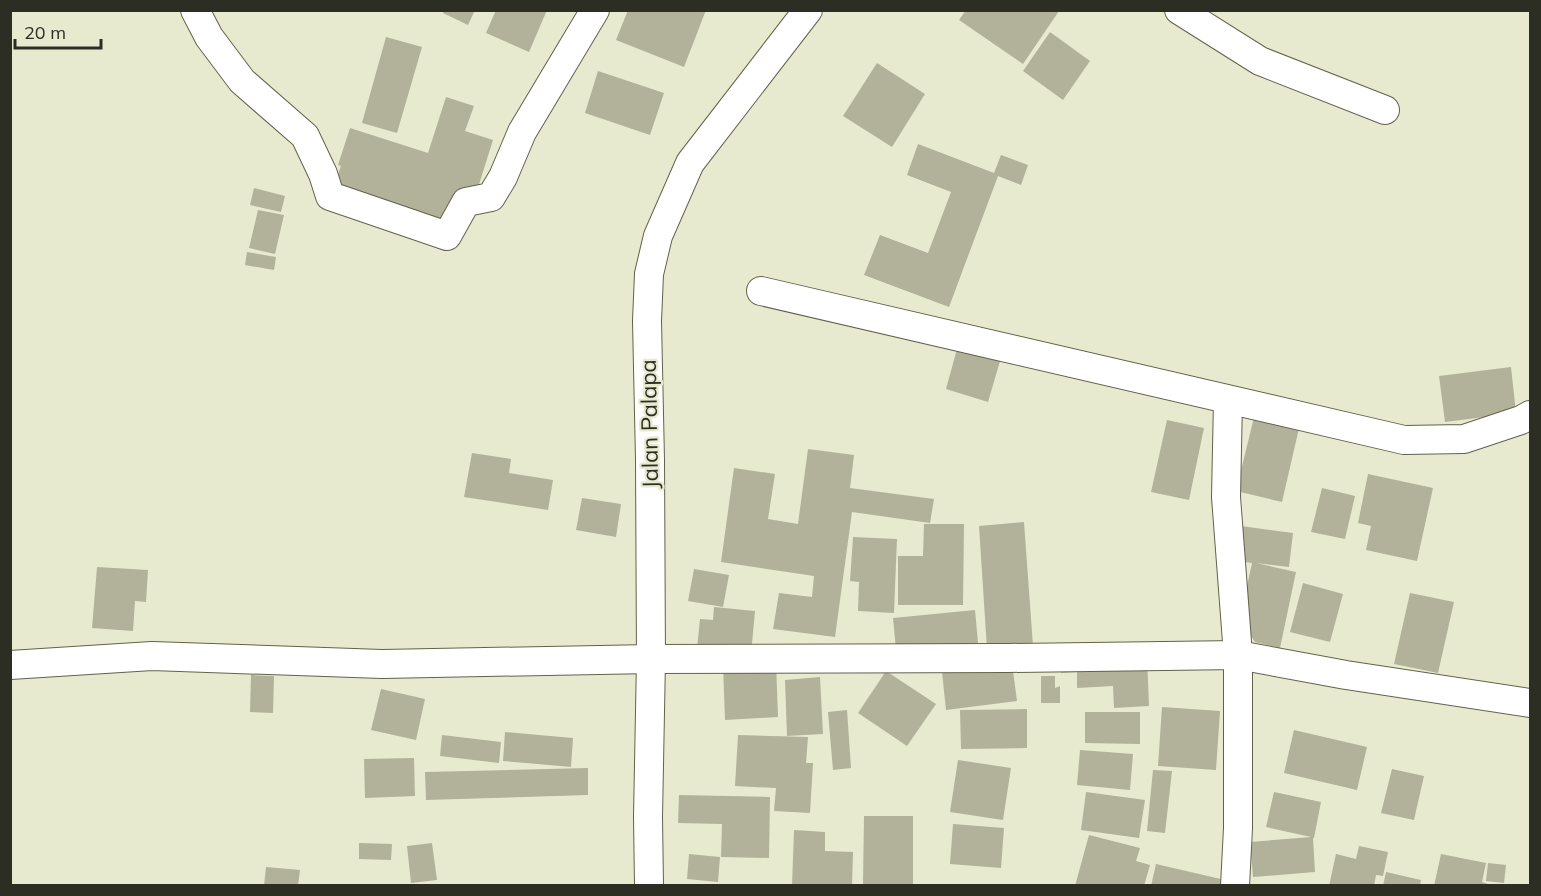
<svg xmlns="http://www.w3.org/2000/svg" width="1541" height="896" viewBox="0 0 1541 896" font-family="Mulish,sans-serif">
	<style>
		.building { fill: #b1b299 }
		.lines { fill: none; stroke-linecap: round; stroke-linejoin: round }
		.street-casing { stroke: #62624c; stroke-width: 30 }
		.street { stroke: #fff; stroke-width: 28 }
		.labels { text-anchor: middle; dominant-baseline: central; stroke-width: 4.5; stroke-linejoin: round; paint-order: stroke }
		.street-label { font-size: 22px; fill: #2c2d23; stroke: #e8ead0 }
	</style>
	<rect width="100%" height="100%" fill="#e8ead0"/>
	<g class="building">
		<path d="M444,10H475L468,25L443,13Z"/>
		<path d="M496,10H547L529,52L486,33Z"/>
		<path d="M628,10H706L684,67L616,40Z"/>
		<path d="M966,10H1058L1059,11L1023,64L959,20Z"/>
		<path d="M1050,32L1090,61L1063,100L1023,71Z"/>
		<path d="M386,37L422,47L397,133L362,123Z"/>
		<path d="M877,63L925,94L892,147L843,116Z"/>
		<path d="M598,71L664,93L650,135L585,113Z"/>
		<path d="M446,97L474,106L465,131L493,140L475,197L456,191L445,224L333,187L341,166L338,165L350,128L428,153Z"/>
		<path d="M918,144L994,173L1001,155L1028,165L1021,185L998,176L949,307L864,275L880,235L928,253L951,192L907,175Z"/>
		<path d="M254,188L285,196L281,212L250,205Z"/>
		<path d="M258,210L284,215L275,254L249,248Z"/>
		<path d="M247,252L276,257L274,270L245,265Z"/>
		<path d="M957,349L1000,361L988,402L946,389Z"/>
		<path d="M1511,367L1516,413L1445,422L1439,376Z"/>
		<path d="M1255,413L1300,424L1282,502L1236,491Z"/>
		<path d="M1167,420L1204,428L1189,500L1151,492Z"/>
		<path d="M808,449L854,455L850,488L934,499L930,523L852,512L835,637L773,629L779,593L812,597L814,576L721,562L734,468L775,474L768,519L798,524Z"/>
		<path d="M472,453L511,459L509,473L553,480L548,510L464,497Z"/>
		<path d="M1368,474L1433,488L1417,561L1366,550L1371,526L1358,523Z"/>
		<path d="M1322,488L1355,496L1345,539L1311,532Z"/>
		<path d="M582,498L621,504L616,537L576,530Z"/>
		<path d="M1024,522L1033,646L987,649L979,526Z"/>
		<path d="M924,524H964L963,605H898V556H923Z"/>
		<path d="M1241,526L1293,533L1289,567L1256,563L1296,572L1280,648L1255,642L1240,619L1252,563L1237,561Z"/>
		<path d="M853,537L897,539L894,613L858,611L859,582L850,581Z"/>
		<path d="M97,567L148,570L146,602L135,601L133,631L92,628Z"/>
		<path d="M694,569L729,575L723,607L688,601Z"/>
		<path d="M1303,583L1343,594L1330,642L1290,632Z"/>
		<path d="M1410,593L1454,602L1438,673L1394,664Z"/>
		<path d="M714,607L755,611L751,654L697,649L700,619L713,620Z"/>
		<path d="M975,610L978,643L896,650L893,618Z"/>
		<path d="M1147,657L1149,706L1114,708L1113,686L1077,688V672L1061,673L1060,662Z"/>
		<path d="M776,662L778,717L725,720L723,665Z"/>
		<path d="M1012,663L1017,701L946,710L942,672Z"/>
		<path d="M886,671L936,704L907,746L858,713Z"/>
		<path d="M251,675L274,676L273,713L250,712Z"/>
		<path d="M1041,676H1055V688L1060,686V703H1041Z"/>
		<path d="M820,677L823,734L787,736L785,680Z"/>
		<path d="M381,689L425,699L416,740L371,730Z"/>
		<path d="M1162,707L1220,711L1216,770L1158,766Z"/>
		<path d="M1027,709V748L961,749L960,710Z"/>
		<path d="M847,710L851,768L833,770L828,712Z"/>
		<path d="M1085,712H1140V744L1085,743Z"/>
		<path d="M1294,730L1367,747L1357,790L1284,773Z"/>
		<path d="M505,732L573,738L571,767L503,761Z"/>
		<path d="M442,735L501,742L499,763L440,756Z"/>
		<path d="M738,735L808,737L806,763H813L810,813L774,811L776,788L735,786Z"/>
		<path d="M1080,750L1133,754L1130,790L1077,785Z"/>
		<path d="M414,758L415,796L365,798L364,759Z"/>
		<path d="M958,760L1011,768L1003,820L950,812Z"/>
		<path d="M588,768V795L426,800L425,772Z"/>
		<path d="M1392,769L1424,776L1414,820L1381,813Z"/>
		<path d="M1153,770L1172,771L1165,833L1147,831Z"/>
		<path d="M1086,792L1145,800L1139,838L1081,830Z"/>
		<path d="M1274,792L1321,802L1314,838H1313L1315,872L1253,877L1250,842L1311,837L1266,827Z"/>
		<path d="M679,795L770,797L769,858L721,857L722,824L678,823Z"/>
		<path d="M864,816H913V886L863,884Z"/>
		<path d="M953,824L1004,828L1001,868L950,864Z"/>
		<path d="M794,830L825,832V851L853,852L852,886H792Z"/>
		<path d="M1089,835L1140,848L1136,861L1150,865L1144,886H1075Z"/>
		<path d="M359,843L392,844L391,860L359,859Z"/>
		<path d="M432,843L437,880L411,883L407,846Z"/>
		<path d="M1359,846L1388,852L1383,876L1376,875L1374,886H1329L1336,854L1356,859Z"/>
		<path d="M689,854L720,857L718,882L687,879Z"/>
		<path d="M1441,854L1486,863L1482,882L1494,886H1434Z"/>
		<path d="M1488,863L1506,865L1504,883L1486,881Z"/>
		<path d="M1156,864L1225,880L1224,886H1151Z"/>
		<path d="M266,867L300,870L298,886H264Z"/>
		<path d="M1386,872L1421,880L1420,886H1383Z"/>
	</g>
	<g class="lines">
		<defs>
			<g id="street">
				<path d="M195,10L209,37L242,81L305,136L323,174L330,196L447,236L466,202L491,197L503,177L522,132L595,10"/>
				<path d="M1179,10L1260,61L1385,110"/>
				<path d="M761,291L1404,440L1464,439L1521,420L1530,415"/>
				<path d="M1228,400L1226,497L1238,655V828L1235,886"/>
				<path d="M10,665L152,656L382,664L651,659L1008,658L1238,655L1346,675L1530,703"/>
				<path d="M649,886L648,817L651,659L650,460L647,321L649,274L658,236L690,163L808,10"/>
			</g>
		</defs>
		<use href="#street" class="street-casing"/>
		<use href="#street" class="street"/>
	</g>
	<g class="labels">
		<g class="street-label">
			<text transform="translate(649 424) rotate(-91)">Jalan Palapa</text>
		</g>
	</g>
	<rect width="1541" height="896" fill="none" stroke="#2c2d23" stroke-width="24"/>
	<path d="M15 39v9h86v-9" fill="none" stroke="#2c2d23" stroke-width="3"/>
	<text x="24" y="39" font-size="18" fill="#2c2d23" stroke="#e8ead0" stroke-width="4.5" paint-order="stroke">20 m</text>
</svg>
